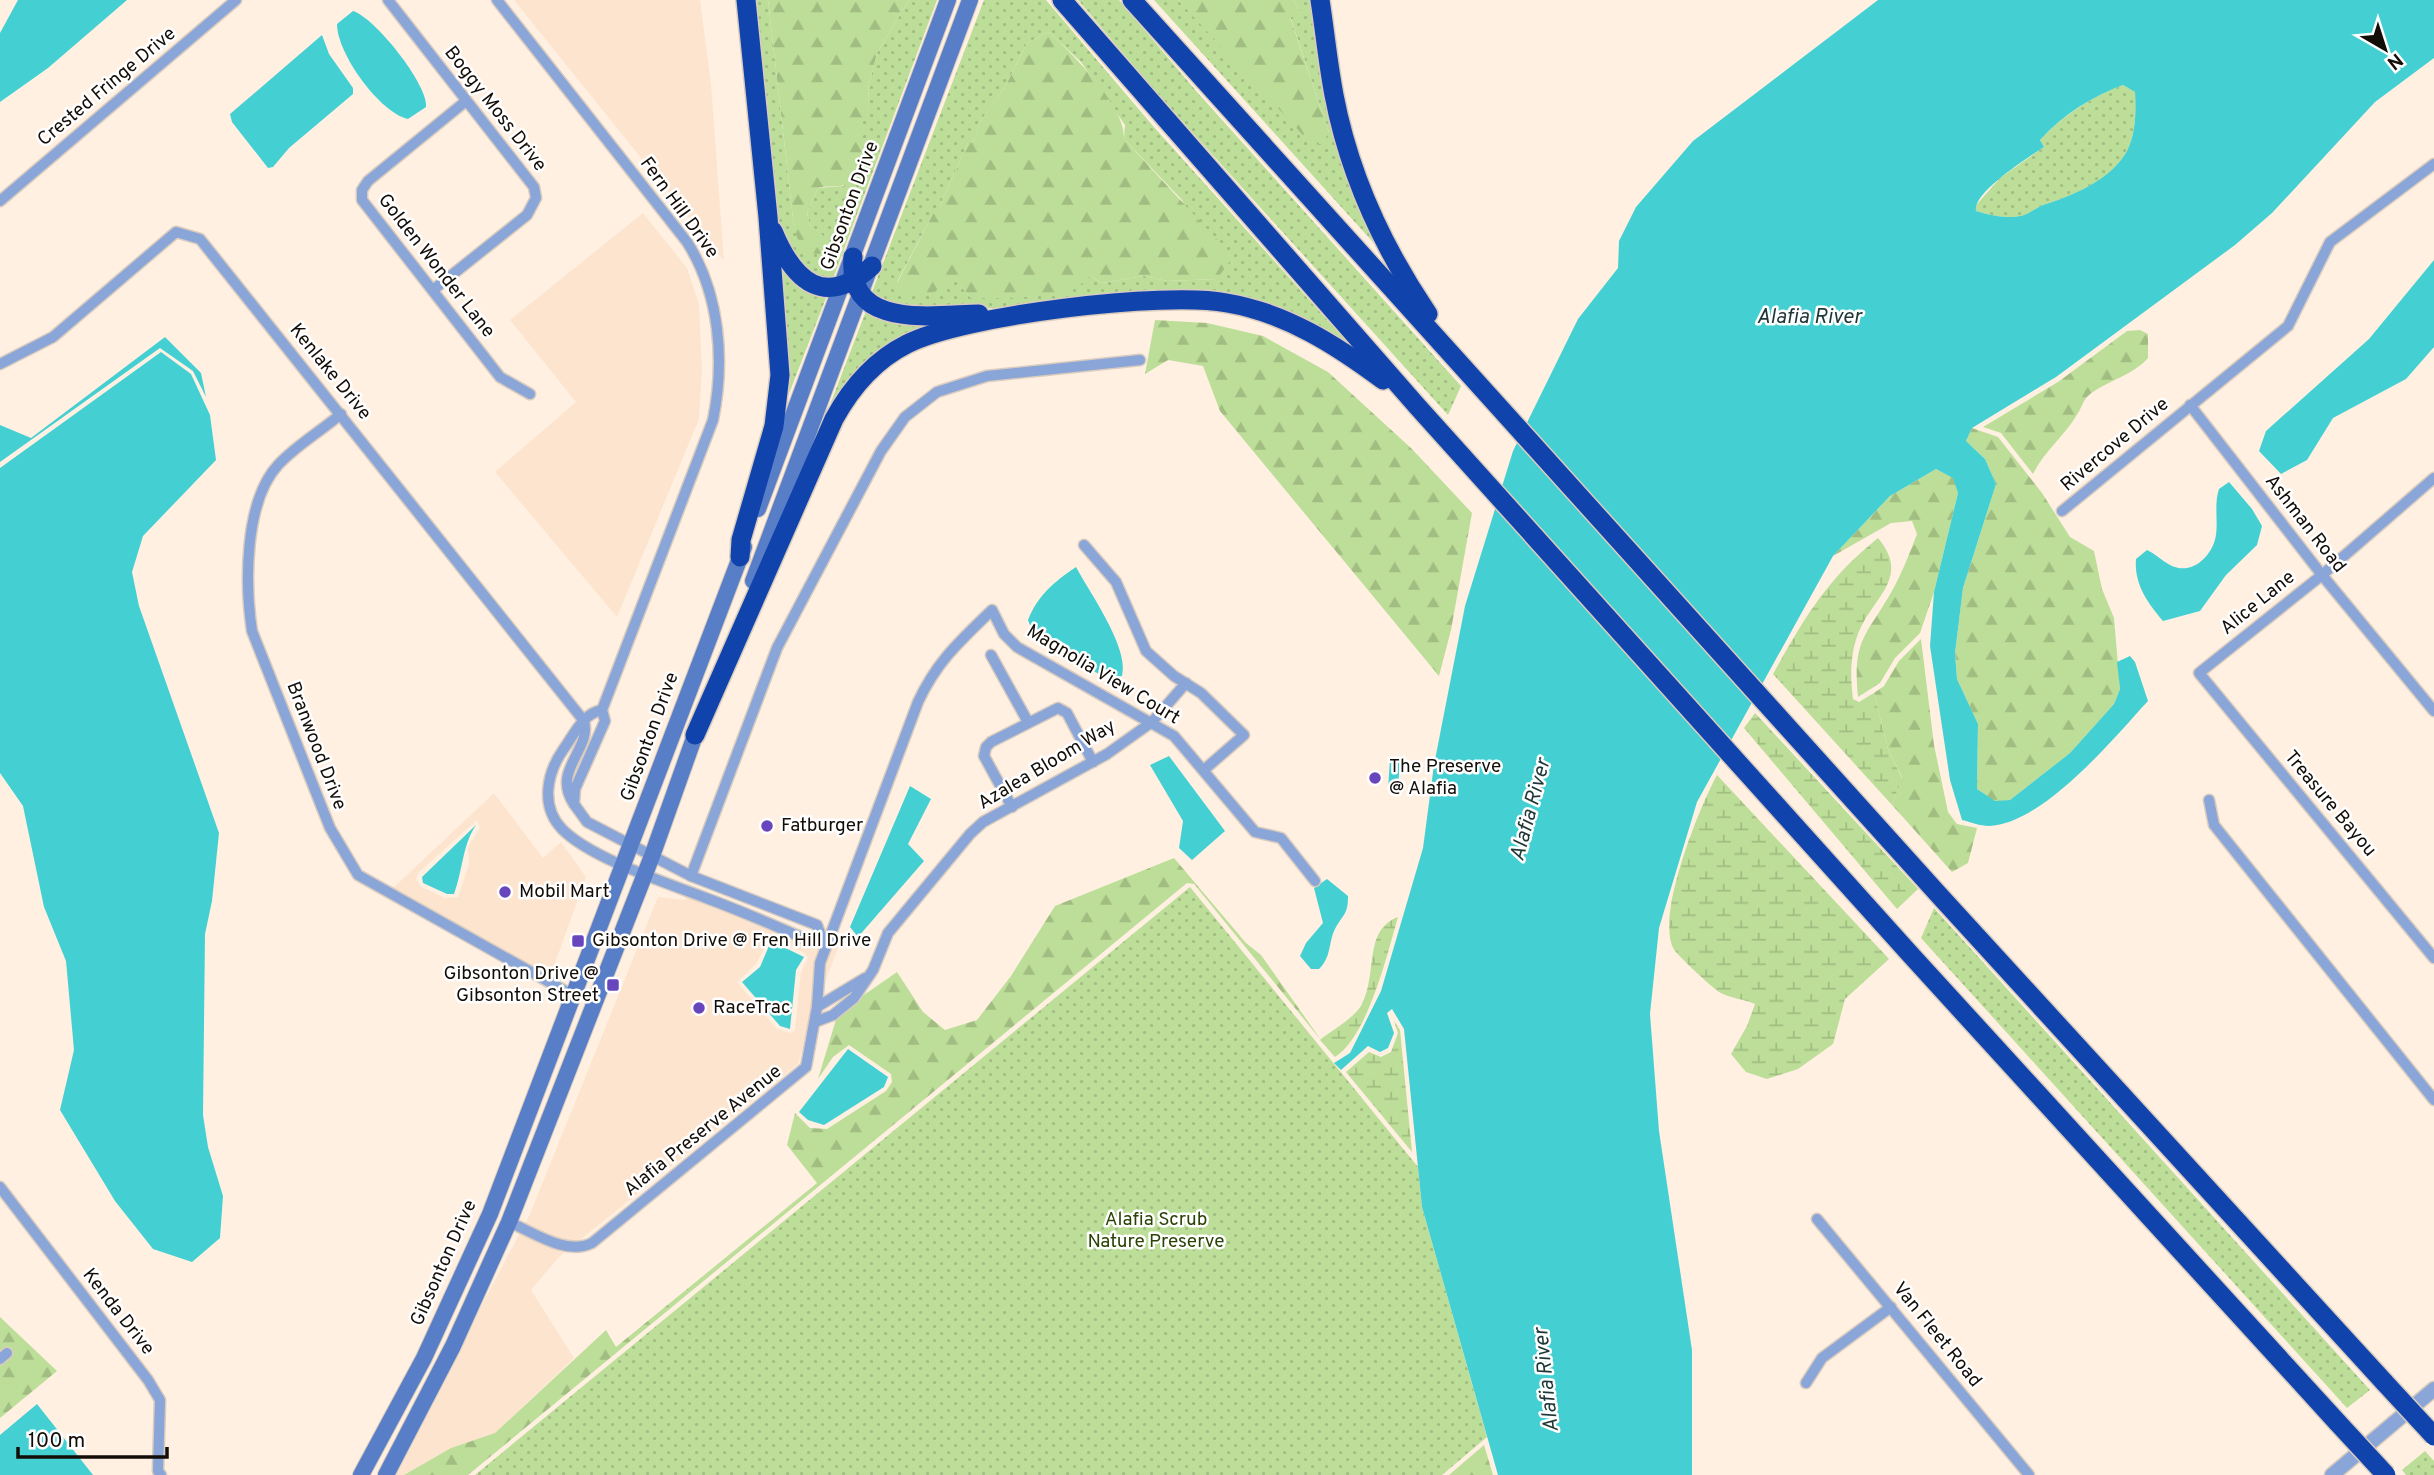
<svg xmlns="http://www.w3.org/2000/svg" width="2434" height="1475" viewBox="0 0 2434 1475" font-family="Overpass,sans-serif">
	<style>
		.built { fill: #fde4ce; fill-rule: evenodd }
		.grass { fill: url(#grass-dots); fill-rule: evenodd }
		.forest { fill: url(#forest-firs) }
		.wetland { fill: url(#wetland-marsh) }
		.water { fill: #44d0d2; fill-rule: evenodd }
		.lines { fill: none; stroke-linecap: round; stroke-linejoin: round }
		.minor-casing { stroke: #d9ccbf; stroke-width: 13 }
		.tertiary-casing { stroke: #d9ccbf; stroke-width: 17 }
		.secondary-casing { stroke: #d9ccbf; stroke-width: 18 }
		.motorway-casing { stroke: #d9ccbf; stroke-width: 22 }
		.minor { stroke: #8aa5d7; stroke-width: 10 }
		.tertiary { stroke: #8aa5d7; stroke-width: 14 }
		.secondary { stroke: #587ec7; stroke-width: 16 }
		.motorway { stroke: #1143ad; stroke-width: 19 }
		.motorway-bridge-casing { stroke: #d9ccbf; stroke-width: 22; stroke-linecap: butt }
		.motorway-bridge { stroke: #1143ad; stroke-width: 19 }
		.poi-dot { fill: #6645bd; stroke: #fff; stroke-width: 2.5 }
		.labels { text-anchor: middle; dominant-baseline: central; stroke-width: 5; stroke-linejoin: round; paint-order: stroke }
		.street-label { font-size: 19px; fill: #130d08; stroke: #fff }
		.poi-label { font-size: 19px; fill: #130d08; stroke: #fff; text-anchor: start }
		.park-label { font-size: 19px; fill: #2c4306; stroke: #fff }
		.water-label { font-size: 21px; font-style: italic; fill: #1f3636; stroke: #fff }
	</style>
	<defs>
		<pattern id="grass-dots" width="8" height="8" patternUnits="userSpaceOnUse" patternTransform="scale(1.75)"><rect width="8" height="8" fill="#bcde98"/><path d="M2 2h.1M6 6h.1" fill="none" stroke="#a1bd82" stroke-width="1.8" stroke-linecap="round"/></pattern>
		<pattern id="forest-firs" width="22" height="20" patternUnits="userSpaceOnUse" patternTransform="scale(1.75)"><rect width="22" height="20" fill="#bcde98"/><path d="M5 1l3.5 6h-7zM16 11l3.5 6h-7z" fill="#a1bd82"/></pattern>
		<pattern id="wetland-marsh" width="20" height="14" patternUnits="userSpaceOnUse" patternTransform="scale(1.75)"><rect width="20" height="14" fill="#bcde98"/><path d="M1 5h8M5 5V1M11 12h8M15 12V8" fill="none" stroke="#a1bd82"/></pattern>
	</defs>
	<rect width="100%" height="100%" fill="#fff0e2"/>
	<g class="built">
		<path d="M514,0H700L711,84L724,261Z"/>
		<path d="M643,213L687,268L699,304L702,371L699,419L617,617L495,472L576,402L510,320Z"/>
		<path d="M494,793L543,858L561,842L586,877L550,977L391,890ZM477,820L480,828L468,847L469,864L458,897L445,898L420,886L416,879L418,873Z"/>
		<path d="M687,896L809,946L821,942L833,946L835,936L824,932L823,927L843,935L810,1022L798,1064L559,1257L531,1290L574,1358L495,1433L451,1448L404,1475H392L530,1214L658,897L685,900ZM770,937L805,953L808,958L801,972L795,1030L791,1033L777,1029L737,982L756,964Z"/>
	</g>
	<g class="grass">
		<path d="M749,0H768L794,227L830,242L809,224L807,212L818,188L844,186L857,130L869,103L868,88L877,53L909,0H937L831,284L798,264L777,223Z"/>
		<path d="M984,0H1046L1153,126L1346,341L1344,346L1265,310L1041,306L917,311L898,310L872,292ZM1049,32L1081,62L1125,125L1124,139L1182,200L1217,279L1167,281L1144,276L1102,283L1090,276L1036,296L971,298L954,277L930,295L897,282L934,212H943L940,205L968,143L974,141L980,122L1006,85L1027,43Z"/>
		<path d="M1078,0H1119L1197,92L1461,386L1448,415L1154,90Z"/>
		<path d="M1154,0H1178L1251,75L1329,133L1290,16L1301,13L1293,0H1319L1381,251Z"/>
		<path d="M2123,85L2135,92C2136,110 2136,134 2127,151C2111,180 2072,196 2043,205C2036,208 2030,213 2024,215C2009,220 1990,215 1976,211L1974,208L1977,204L2000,178L2044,147L2040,140C2062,116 2093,96 2123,85Z"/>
		<path d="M776,251L826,298L785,404Z"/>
		<path d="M866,311L932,324L828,412V410Z"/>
		<path d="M1190,887L1418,1167L1422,1207L1487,1437L1442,1475H475Z"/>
		<path d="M1934,908L2370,1390L2347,1408L1921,938Z"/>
		<path d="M2425,1451L2434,1461V1475H2406L2402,1470Z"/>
	</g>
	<g class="forest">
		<path d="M768,0H909L877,53L868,88L869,103L856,139C872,153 867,176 847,184C838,188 827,185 818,188L807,212L809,224L831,242L827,253C806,257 799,247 794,227Z"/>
		<path d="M1178,0H1293L1301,13L1298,17H1290L1329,133L1322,144L1312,145Z"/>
		<path d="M1049,32C1072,54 1126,106 1124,139L1233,257L1217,279L1167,281L1144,276L1102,283L1090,276C1071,302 1001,297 971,298L954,278L930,295L901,292L897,283L934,212L942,211L940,205L968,143L974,141L980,122L1006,85L1027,43Z"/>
		<path d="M1155,320L1207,323L1263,336L1328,372L1412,449L1472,513L1451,630L1439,676L1220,411L1203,366L1168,360L1145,374Z"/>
		<path d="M2140,330L2148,334V358C2132,376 2108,380 2089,395C2083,400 2082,407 2078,413C2065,436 2044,451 2033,474L2001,433L1983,427L2058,382L2127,331Z"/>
		<path d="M1972,428L1998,437L2042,493L2070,537L2094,551L2102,589L2114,618L2120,689L2114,704L2070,753L2010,800L1995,802L1977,789L1978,724L1957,679L1955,653L1963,588L1996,484L1985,459L1966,441Z"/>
		<path d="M1936,469L1954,478L1958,493L1934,592L1920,633L1895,658L1880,683L1858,697C1852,638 1867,636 1893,589C1903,571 1910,552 1917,534L1912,521L1891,523L1833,556L1890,496Z"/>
		<path d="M1921,639L1934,745L1948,812L1957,824L1977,828L1968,863L1952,872L1892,805L1902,777L1888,749L1874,693L1884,686L1899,661Z"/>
		<path d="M1174,858L1246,943L1261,955L1321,1040L1194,884L1187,883L468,1475H404L451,1448L495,1433L606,1330L616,1347L817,1183L787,1145L795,1113L810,1128L827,1129L886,1091L892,1082L891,1074L849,1045L833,1057L818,1079L838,1013L897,972L923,1012L945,1030L977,1020L1011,976L1055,906Z"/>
		<path d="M0,1317L57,1371L0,1418Z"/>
		<path d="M1484,1445L1493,1475H1449Z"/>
	</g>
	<g class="wetland">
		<path d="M1878,538C1910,576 1876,595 1860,629C1850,652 1850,674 1853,699L1859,702L1874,693L1888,749L1902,778L1892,805L1773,674C1805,617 1826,580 1878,538Z"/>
		<path d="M1755,713L1918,889L1897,909L1744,728Z"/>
		<path d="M1717,775L1889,959L1845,999L1833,1044L1798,1069L1767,1079L1746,1072L1731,1054L1747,1026L1755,1004C1743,999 1729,998 1719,992C1709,985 1682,959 1675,951C1653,920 1700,806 1717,775Z"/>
		<path d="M1398,917C1387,955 1368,1036 1335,1057L1320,1040C1332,1030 1356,1017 1362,1004C1378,973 1363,930 1398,917Z"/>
		<path d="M1394,1021L1400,1030L1412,1152L1346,1072L1369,1052L1381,1057L1391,1052L1398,1033Z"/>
	</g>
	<g class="water">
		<path d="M18,0H127L48,68L0,102V33Z"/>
		<path d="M1878,0H2434V58L2375,102L2272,213L2235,245L2056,377L1972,428L1966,441L1985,459L1996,484L1963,588L1955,653L1957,679L1978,724L1977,789L1995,801L2010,800L2070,753L2114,704L2120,689L2117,662L2130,656L2135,662L2148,701C2113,739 2043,824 1989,826C1980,826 1970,822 1962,820L1950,780L1930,646L1934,592L1958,493L1953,478L1936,469L1890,496L1833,556L1697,802L1659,928L1650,1014L1659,1131L1692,1350V1475H1498L1422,1207L1404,1029L1392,1009L1387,1013L1394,1033L1388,1048L1380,1052L1368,1046L1341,1070L1334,1063L1350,1053L1381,991L1423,848L1434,765L1465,606L1513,451L1578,319L1618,268L1619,241L1636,207L1693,141ZM2123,85L2135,92C2136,110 2136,134 2127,151C2111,180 2072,196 2043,205C2036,208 2030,213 2024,215C2009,220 1990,215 1976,211C1972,193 2029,157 2044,147L2040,140C2062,115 2093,96 2123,85Z"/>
		<path d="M353,11C374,17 428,84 426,107L408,119C380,113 337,54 337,24Z"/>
		<path d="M322,35L329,54L353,88V94L289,148L273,167L268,168L232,122L230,114Z"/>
		<path d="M2434,260V347L2406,379L2333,418L2307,460L2281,474L2259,451L2266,431L2369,339Z"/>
		<path d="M165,337L201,373L206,397L193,371L160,348L0,462V425L31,438Z"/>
		<path d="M161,352L191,374L210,415L216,460L143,536L132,572L139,606L219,833L212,901L205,934L203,1115L208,1147L223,1196L220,1238L192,1262L153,1249L115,1201L60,1110L74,1050L66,961L44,907L23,806L0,773V468Z"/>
		<path d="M2229,482L2252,509L2262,526L2257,545L2226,575L2200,611L2163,621C2147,602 2134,584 2136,559L2147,550C2156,554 2162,561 2170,565C2189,575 2207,561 2214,543C2220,527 2213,506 2219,489Z"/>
		<path d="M1076,567C1090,593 1130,649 1122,676L1108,679L1035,639L1028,620C1038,595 1054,582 1076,567Z"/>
		<path d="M1169,756L1225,831L1192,860L1179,848L1183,821L1150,765Z"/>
		<path d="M1390,760H1400L1398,789H1388Z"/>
		<path d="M910,786L931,799L908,844L924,861L858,937L850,927Z"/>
		<path d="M476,825C462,846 463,870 454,894H447L423,883L422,877Z"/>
		<path d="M1327,879L1348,896C1348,914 1344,913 1336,927C1328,941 1332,957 1319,969H1311L1300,956L1306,943L1323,923L1314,888Z"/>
		<path d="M771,941L804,957L796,970L790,1029L780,1026L742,982L760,967Z"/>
		<path d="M848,1049L888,1077L884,1087L824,1125L808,1120L799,1112Z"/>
		<path d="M37,1404L93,1475H0V1435Z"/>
	</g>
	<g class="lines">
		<defs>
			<g id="minor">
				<path d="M388,0L534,187L536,198L527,215L433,290"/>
				<path d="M497,0L687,242C720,294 725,361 713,420L602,710L605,721L575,789L574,804L587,822L691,876L817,925L821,936"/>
				<path d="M466,101L368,181L362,190V200L500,377L530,394"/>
				<path d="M0,201L236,0"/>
				<path d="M0,364L53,337L176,232L200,239L584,721C592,750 551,770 574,804"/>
				<path d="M2190,405L2322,575L2434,711"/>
				<path d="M341,414C321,431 295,446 278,465C244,502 245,585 252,631L330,828L358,875L574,996"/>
				<path d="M2434,478L2322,575L2199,673L2434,958"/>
				<path d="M2062,511L2288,326L2330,242L2434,164"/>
				<path d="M1084,545L1116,582L1146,651L1174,676L1201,693L1244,735L1205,769"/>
				<path d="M991,655L1028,722"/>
				<path d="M602,710C583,713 574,735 563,750C547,773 540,806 562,829C590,858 667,883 706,898C741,911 776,926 810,941L821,936L826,938"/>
				<path d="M2209,800L2214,825L2434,1100"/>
				<path d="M1012,807L984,756L986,747L991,742L1058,708L1067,713L1093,762"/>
				<path d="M691,876L777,648L881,451L905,417L937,392L987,376L1140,360"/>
				<path d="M817,1007L865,978"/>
				<path d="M815,1022L833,1015L854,998L873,970L888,933L970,834L983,822L1107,754L1152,722L1186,683"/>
				<path d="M0,1187L148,1380L160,1400L158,1471L161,1475"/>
				<path d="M1817,1219L2029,1475"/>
				<path d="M509,1222C533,1232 566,1256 592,1243L806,1067L817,1007L820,963L918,702C937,661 960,641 992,610L1004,634L1017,647L1174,736L1255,832L1281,838L1315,881"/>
				<path d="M0,1359L7,1353"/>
				<path d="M1806,1383L1822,1358L1891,1307"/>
			</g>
			<path id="tertiary" d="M2332,1475L2434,1389"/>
			<g id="secondary">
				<path d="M758,509L948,0"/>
				<path d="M753,581L970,0"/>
				<path d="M361,1475L424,1358L490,1214L744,547"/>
				<path d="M386,1475L453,1346L509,1222L652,856L699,724"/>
			</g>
			<g id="motorway">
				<path d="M1062,0L1417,406L1910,954L2338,1423"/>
				<path d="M1132,0L1938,894L2385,1383"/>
				<path d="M1320,0C1325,32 1328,64 1334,95C1349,174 1384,249 1428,314"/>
				<path d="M773,231C794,282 825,309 872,266"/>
				<path d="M853,257C847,330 931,315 979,314"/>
				<path d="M740,557L741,540L774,426L780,375L768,217L746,0"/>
				<path d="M695,735L834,419C851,388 875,360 907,344C963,315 1165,291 1227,303C1286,313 1336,345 1383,380"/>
			</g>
		</defs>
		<use href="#minor" class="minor-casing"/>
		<use href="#tertiary" class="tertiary-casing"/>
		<use href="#secondary" class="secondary-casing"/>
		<use href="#motorway" class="motorway-casing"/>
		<use href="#minor" class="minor"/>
		<use href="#tertiary" class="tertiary"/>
		<use href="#secondary" class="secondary"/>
		<use href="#motorway" class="motorway"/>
		<defs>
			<g id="motorway-bridge">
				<path d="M2385,1383L2434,1436"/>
				<path d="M2338,1423L2386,1475"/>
			</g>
		</defs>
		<use href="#motorway-bridge" class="motorway-bridge-casing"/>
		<use href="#motorway-bridge" class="motorway-bridge"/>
	</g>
	<g class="poi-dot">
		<circle cx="1375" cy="778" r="7"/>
		<circle cx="767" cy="826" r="7"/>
		<circle cx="505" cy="892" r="7"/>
		<rect x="571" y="934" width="14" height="14" rx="3.5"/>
		<rect x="606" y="978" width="14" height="14" rx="3.5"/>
		<circle cx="699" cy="1008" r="7"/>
	</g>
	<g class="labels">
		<g class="street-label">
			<text transform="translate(107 87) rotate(-40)">Crested Fringe Drive</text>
			<text transform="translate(495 109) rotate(52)">Boggy Moss Drive</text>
			<text transform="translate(850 206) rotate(-70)">Gibsonton Drive</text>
			<text transform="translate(679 208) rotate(54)">Fern Hill Drive</text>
			<text transform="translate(436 266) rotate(52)">Golden Wonder Lane</text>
			<text transform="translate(330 372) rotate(51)">Kenlake Drive</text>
			<text transform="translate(2115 445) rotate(-40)">Rivercove Drive</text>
			<text transform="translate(2305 524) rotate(52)">Ashman Road</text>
			<text transform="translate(2258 603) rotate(-39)">Alice Lane</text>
			<text transform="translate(1103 675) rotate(31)">Magnolia View Court</text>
			<text transform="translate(650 737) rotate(-70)">Gibsonton Drive</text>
			<text transform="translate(316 746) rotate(69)">Branwood Drive</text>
			<text transform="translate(1047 765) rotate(-31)">Azalea Bloom Way</text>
			<text transform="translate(2330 804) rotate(50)">Treasure Bayou</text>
			<text transform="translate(703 1131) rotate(-39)">Alafia Preserve Avenue</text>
			<text transform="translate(444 1263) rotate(-66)">Gibsonton Drive</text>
			<text transform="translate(118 1312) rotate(52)">Kenda Drive</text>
			<text transform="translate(1937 1335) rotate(51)">Van Fleet Road</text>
		</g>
		<g class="poi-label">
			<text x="1389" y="767">The Preserve<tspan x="1389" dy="22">@ Alafia</tspan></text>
			<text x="781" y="826">Fatburger</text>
			<text x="519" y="892">Mobil Mart</text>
			<text x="592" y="941">Gibsonton Drive @ Fren Hill Drive</text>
			<text x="599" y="974" text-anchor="end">Gibsonton Drive @<tspan x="599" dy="22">Gibsonton Street</tspan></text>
			<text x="713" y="1008">RaceTrac</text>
		</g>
		<g class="park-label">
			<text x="1156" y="1220">Alafia Scrub<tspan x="1156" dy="22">Nature Preserve</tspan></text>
		</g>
		<g class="water-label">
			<text x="1809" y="317">Alafia River</text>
			<text transform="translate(1531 810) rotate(-75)">Alafia River</text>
			<text transform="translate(1547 1380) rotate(-96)">Alafia River</text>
		</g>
	</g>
	<g transform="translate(2385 49) rotate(141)" stroke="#ffffff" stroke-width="5" paint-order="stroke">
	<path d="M0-5L12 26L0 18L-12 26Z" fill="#130d08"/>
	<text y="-10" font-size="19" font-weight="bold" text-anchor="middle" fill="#130d08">N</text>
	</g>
	<path d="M18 1447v10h149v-10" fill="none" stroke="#130d08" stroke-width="3.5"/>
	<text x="28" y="1447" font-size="21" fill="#130d08" stroke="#ffffff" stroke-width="5" paint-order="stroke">100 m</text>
</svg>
